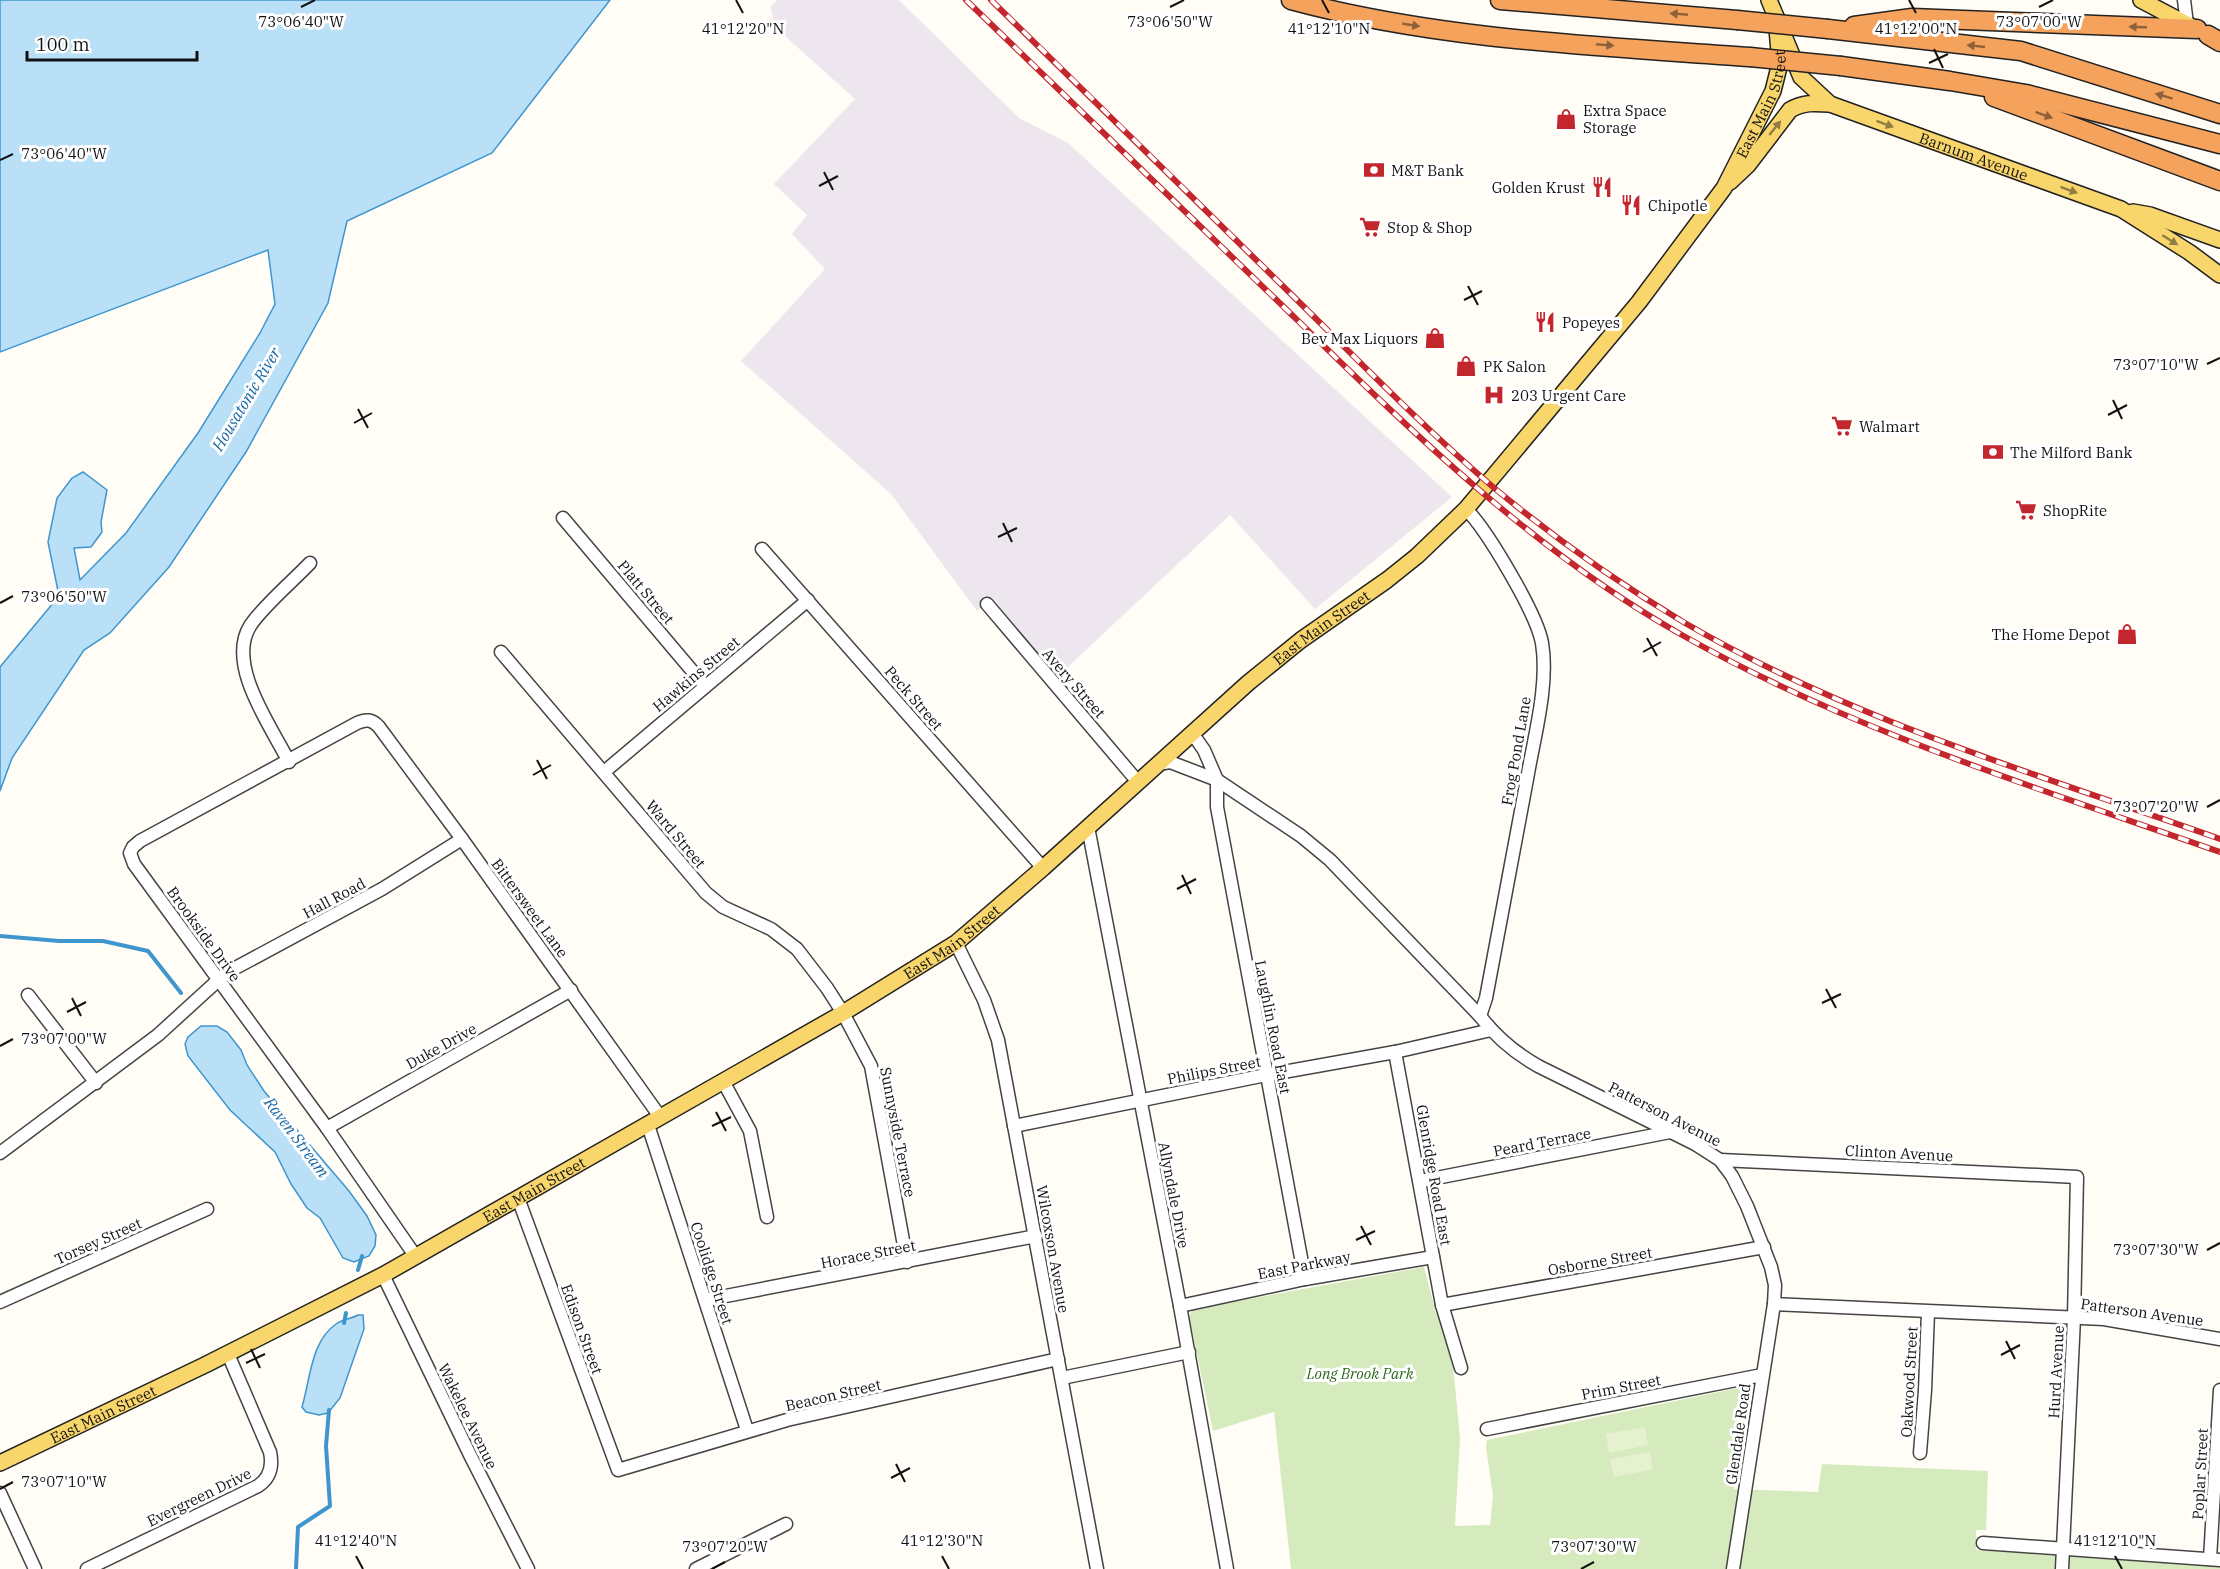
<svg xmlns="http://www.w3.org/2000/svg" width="2220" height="1569" viewBox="0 0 2220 1569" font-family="'IBM Plex Serif',serif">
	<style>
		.industrial { fill: #eee6ef }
		.green { fill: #d5ebbd }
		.pitch { fill: #e6f2cf }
		.water { fill: #b9e0f7; stroke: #3f96cf; stroke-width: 1.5 }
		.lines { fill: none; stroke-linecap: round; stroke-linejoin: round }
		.stream { stroke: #3f96cf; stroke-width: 4 }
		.minor-casing { stroke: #444; stroke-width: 15 }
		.major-casing { stroke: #222; stroke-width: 18 }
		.highway-casing { stroke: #222; stroke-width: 21 }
		.minor { stroke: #fff; stroke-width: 12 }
		.major { stroke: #f9d66b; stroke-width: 15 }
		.highway { stroke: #f5a25d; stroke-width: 18 }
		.rail-casing { stroke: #c4262e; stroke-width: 6 }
		.rail { stroke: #fff; stroke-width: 4; stroke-dasharray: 11; stroke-linecap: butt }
		.highway-bridge-casing { stroke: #222; stroke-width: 21; stroke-linecap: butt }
		.highway-bridge { stroke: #f5a25d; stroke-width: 18 }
		.oneway { fill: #8e613b }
		.oneway2 { fill: #917d42 }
		.ticks { fill: none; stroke: #111; stroke-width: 2 }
		.labels { text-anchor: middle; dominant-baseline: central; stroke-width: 6; stroke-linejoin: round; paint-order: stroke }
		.street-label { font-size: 15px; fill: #111; stroke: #fff }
		.poi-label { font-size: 15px; fill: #111; stroke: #fff; text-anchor: start }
		.park-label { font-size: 15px; font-style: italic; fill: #2f6b1f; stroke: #fff }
		.water-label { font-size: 16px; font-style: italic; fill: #1768a6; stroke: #fff }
		.ticks-label { font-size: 15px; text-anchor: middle; fill: #111; stroke: #fff; stroke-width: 6; stroke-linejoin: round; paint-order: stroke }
	</style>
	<rect width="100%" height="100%" fill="#fffdf5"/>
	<path class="industrial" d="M777,0H899L1019,118L1068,143L1452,497L1315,609L1230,515L1055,679L989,601L977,611L891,494L741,361L825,269L792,234L807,215L774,184L855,99L776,28L770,7Z"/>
	<path class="green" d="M1424,1267L1436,1313H1448L1460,1438L1455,1526L1490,1525L1493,1496L1486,1447L1487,1440L1743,1387L1751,1392L1734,1489L1818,1492L1822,1464L1988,1471L1986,1530H1976V1550L2220,1567V1569H1291L1274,1412L1213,1431L1189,1316L1193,1309Z"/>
	<g class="pitch">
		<path d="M1645,1427L1648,1445L1609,1453L1606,1434Z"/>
		<path d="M1650,1452L1653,1469L1614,1477L1610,1459Z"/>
	</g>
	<g class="water">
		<path d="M0,0H610L492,153L347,221L328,303L246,452L169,567L110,633L84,650L12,758L0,791V667L59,596L48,542L57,498L72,478L83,472L107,490L101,522L102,532L91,547L74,548L80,580L126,533L198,433L260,333L275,304L268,250L0,352Z"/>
		<path d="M201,1026H217L227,1032L241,1050L247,1065L264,1091L349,1191L367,1216L376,1235L375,1246L369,1256L354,1262L343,1258L320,1218L307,1208L291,1184L275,1152L230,1110L188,1056L185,1044L188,1037Z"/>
		<path d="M358,1315H363L364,1329L340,1398L328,1413L319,1415L306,1412L302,1407C310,1380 311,1341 336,1324C343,1319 351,1319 358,1315Z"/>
	</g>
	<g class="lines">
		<g class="stream">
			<path d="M0,936L59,941H103L148,951L181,993"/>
			<path d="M358,1270L362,1256"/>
			<path d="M344,1323L346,1313"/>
			<path d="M296,1569L298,1527L330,1506L326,1446L329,1410"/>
		</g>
		<defs>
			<g id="minor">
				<path d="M2184,0L2187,24"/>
				<path d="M1466,509C1487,530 1537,614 1542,643C1549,685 1534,737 1527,779C1513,852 1500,925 1486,998L1480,1016"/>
				<path d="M563,518L705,686"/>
				<path d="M762,549L1043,868"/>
				<path d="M987,604L1138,782"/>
				<path d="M501,652L706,893L723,907L771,929L797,949L827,988L843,1013L871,1066L907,1262"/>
				<path d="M1192,733L1204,750L1217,780L1301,836L1330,860L1480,1016C1496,1037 1515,1053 1538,1066L1695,1144L1720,1160L1732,1176L1747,1206L1771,1267L1775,1285L1774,1304L2104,1319L2220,1339"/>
				<path d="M289,762C271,726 226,665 250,626C262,607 294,580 310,563"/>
				<path d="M1158,764L1170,762L1217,780V807L1305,1279"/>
				<path d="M604,772L808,600"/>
				<path d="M1088,827L1180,1306L1227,1569"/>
				<path d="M956,943L984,1000L998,1040L1097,1569"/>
				<path d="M28,995L96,1083"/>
				<path d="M1395,1052L1442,1305L1461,1368"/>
				<path d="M723,1081L750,1131L767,1217"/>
				<path d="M648,1125L747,1430"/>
				<path d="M1014,1126L1266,1075L1395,1052L1491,1030"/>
				<path d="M327,1128L571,990"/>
				<path d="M0,1153L158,1035L226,973L382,889L462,839"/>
				<path d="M1720,1160L2077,1177L2074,1318L2062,1569"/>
				<path d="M1421,1181L1670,1132"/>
				<path d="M518,1198L618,1470L787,1420L1058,1359"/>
				<path d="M416,1257L327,1128L134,864L130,853L133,847L140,841L357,723C366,719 372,719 379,727L462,839L661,1118"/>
				<path d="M383,1275L470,1455L528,1569"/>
				<path d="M705,1300L1036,1236"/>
				<path d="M0,1302L207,1209"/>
				<path d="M1442,1305L1764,1247"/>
				<path d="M1180,1306L1305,1279L1433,1257"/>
				<path d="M1062,1378L1189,1352"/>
				<path d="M1487,1429L1762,1375"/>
				<path d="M1920,1453L1925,1390L1928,1312"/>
				<path d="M0,1493L35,1569"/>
				<path d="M1983,1543L2220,1560"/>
				<path d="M2210,1559L2220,1390"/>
				<path d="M87,1569L258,1486C270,1478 273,1466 270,1452L228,1354"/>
				<path d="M696,1569L786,1524"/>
				<path d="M1733,1569L1774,1304"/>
			</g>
			<g id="major">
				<path id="s1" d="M1769,0L1801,77L1830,104L2121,209L2189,252L2220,275"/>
				<path d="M2141,0L2194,28"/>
				<path d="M1730,182L1748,165L1790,110C1803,102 1815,103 1830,104"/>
				<path d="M2133,212L2150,215L2220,240"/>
				<path id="s2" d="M0,1463L205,1365L383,1275L843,1013L956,943L1043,868L1248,683L1301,640L1387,580L1417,556L1466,509L1639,302L1724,188L1773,91L1780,63L1776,17"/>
			</g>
			<g id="highway">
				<path d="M1291,0C1439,40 1598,46 1750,57"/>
				<path d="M1500,0L1737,20"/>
				<path d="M1854,26L1912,18L2197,29"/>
				<path d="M1828,29L2021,51L2220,114"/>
				<path d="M2208,35L2220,42"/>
				<path d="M1841,66L1950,81L2026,94L2220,144"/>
				<path d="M1994,97L2220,181"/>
			</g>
		</defs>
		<use href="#minor" class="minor-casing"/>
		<use href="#major" class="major-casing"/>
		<use href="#highway" class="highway-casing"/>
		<use href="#minor" class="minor"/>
		<use href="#major" class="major"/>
		<use href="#highway" class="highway"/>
		<defs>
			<g id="rail">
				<path d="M966,0C1074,104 1181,208 1289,312C1411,431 1533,551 1682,635C1851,731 2038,788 2220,852"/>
				<path d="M991,0C1093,99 1194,199 1295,298C1360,362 1424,428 1493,487C1553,537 1618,583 1685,623C1851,720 2040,775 2220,839"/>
			</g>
		</defs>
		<use href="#rail" class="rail-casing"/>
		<use href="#rail" class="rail"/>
		<defs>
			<g id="highway-bridge">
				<path d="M1737,20L1828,29"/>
				<path d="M1750,57L1841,66"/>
			</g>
		</defs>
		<use href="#highway-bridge" class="highway-bridge-casing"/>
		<use href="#highway-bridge" class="highway-bridge"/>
	</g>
	<defs><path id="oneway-solid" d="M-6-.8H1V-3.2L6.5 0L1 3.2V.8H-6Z" transform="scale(1.5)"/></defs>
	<g class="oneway">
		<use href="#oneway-solid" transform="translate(1679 14) rotate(-175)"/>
		<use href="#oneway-solid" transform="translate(1411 25) rotate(9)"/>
		<use href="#oneway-solid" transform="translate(2138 27) rotate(-178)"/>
		<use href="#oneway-solid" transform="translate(1605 45) rotate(5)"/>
		<use href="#oneway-solid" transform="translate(1976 46) rotate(-174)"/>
		<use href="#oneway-solid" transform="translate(2164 96) rotate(-163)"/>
		<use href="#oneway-solid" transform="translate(2044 115) rotate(20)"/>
	</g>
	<g class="oneway2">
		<use href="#oneway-solid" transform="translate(1885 124) rotate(20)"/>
		<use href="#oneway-solid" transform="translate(1775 128) rotate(-51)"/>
		<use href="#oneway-solid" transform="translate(2069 190) rotate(20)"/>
		<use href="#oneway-solid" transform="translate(2170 240) rotate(32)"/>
	</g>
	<path class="ticks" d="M736,0L743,13M1322,0L1329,13M1909,0L1916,13M301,7L315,0M1170,7L1184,0M2039,7L2053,0M1934,49L1943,68M1929,63L1948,54M0,160L13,154M824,172L833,190M819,186L838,176M1468,286L1478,305M1464,300L1482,291M2207,364L2220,358M2113,400L2122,419M358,409L368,428M2108,415L2127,405M354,423L372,413M1003,523L1012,542M998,537L1017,528M0,603L13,596M1647,638L1657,656M1643,652L1661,642M537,760L547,779M533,775L551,765M2207,807L2220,800M1182,875L1191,894M1177,889L1196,879M1826,989L1836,1008M72,998L81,1016M1822,1003L1841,994M67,1012L86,1002M0,1046L13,1039M716,1112L726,1131M712,1126L731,1117M1361,1226L1371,1245M1356,1240L1375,1231M2207,1250L2220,1243M2006,1341L2015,1359M251,1349L260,1368M2001,1355L2020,1345M246,1363L265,1354M896,1464L905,1482M891,1478L910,1468M0,1489L13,1482M356,1556L363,1569M942,1556L949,1569M2115,1556L2122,1569M712,1569L725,1562M1581,1569L1594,1562"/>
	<defs>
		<symbol id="shop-bare" viewBox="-9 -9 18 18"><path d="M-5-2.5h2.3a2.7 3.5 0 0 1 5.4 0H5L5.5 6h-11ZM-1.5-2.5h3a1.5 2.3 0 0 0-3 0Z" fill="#c4262e" stroke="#fff" stroke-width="2.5" paint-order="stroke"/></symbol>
		<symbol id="bank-bare" viewBox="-9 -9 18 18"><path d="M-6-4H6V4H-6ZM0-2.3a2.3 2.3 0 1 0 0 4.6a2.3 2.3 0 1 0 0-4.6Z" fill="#c4262e" stroke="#fff" stroke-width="2.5" paint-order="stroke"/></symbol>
		<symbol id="restaurant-bare" viewBox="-9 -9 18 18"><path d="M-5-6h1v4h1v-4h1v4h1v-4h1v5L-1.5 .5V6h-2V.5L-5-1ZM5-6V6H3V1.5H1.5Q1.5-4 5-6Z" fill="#c4262e" stroke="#fff" stroke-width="2.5" paint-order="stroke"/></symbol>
		<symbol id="supermarket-bare" viewBox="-9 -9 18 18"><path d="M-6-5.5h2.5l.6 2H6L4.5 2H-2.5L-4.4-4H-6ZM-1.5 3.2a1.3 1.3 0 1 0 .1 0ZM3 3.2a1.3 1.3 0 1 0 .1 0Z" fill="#c4262e" stroke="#fff" stroke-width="2.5" paint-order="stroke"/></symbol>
		<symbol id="hospital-bare" viewBox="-9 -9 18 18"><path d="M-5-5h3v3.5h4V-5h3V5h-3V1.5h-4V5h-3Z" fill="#c4262e" stroke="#fff" stroke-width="2.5" paint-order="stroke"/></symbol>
	</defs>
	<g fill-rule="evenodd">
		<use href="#shop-bare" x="1551" y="104" width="30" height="30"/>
		<use href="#bank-bare" x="1359" y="155" width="30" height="30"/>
		<use href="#restaurant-bare" x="1587" y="172" width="30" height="30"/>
		<use href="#restaurant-bare" x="1616" y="190" width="30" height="30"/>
		<use href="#supermarket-bare" x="1355" y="212" width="30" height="30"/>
		<use href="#restaurant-bare" x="1530" y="307" width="30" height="30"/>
		<use href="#shop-bare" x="1420" y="323" width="30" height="30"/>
		<use href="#shop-bare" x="1451" y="351" width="30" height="30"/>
		<use href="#hospital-bare" x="1479" y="380" width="30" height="30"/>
		<use href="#supermarket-bare" x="1827" y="411" width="30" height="30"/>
		<use href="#bank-bare" x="1978" y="437" width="30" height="30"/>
		<use href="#supermarket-bare" x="2011" y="495" width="30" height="30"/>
		<use href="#shop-bare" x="2112" y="619" width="30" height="30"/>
	</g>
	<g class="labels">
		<g class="street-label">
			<text stroke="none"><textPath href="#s2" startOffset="2264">East Main Street</textPath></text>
			<text stroke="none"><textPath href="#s1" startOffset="276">Barnum Avenue</textPath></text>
			<text transform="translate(646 592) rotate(50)">Platt Street</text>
			<text stroke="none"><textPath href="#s2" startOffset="1572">East Main Street</textPath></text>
			<text transform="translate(696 674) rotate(-40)">Hawkins Street</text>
			<text transform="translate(1074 683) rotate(49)">Avery Street</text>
			<text transform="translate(914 698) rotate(49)">Peck Street</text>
			<text transform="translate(1516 751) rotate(-80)">Frog Pond Lane</text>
			<text transform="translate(676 834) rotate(50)">Ward Street</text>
			<text transform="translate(334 898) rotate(-28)">Hall Road</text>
			<text transform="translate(530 908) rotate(54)">Bittersweet Lane</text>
			<text transform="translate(204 934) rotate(54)">Brookside Drive</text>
			<text stroke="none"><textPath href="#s2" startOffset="1086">East Main Street</textPath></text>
			<text transform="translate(1273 1027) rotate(79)">Laughlin Road East</text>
			<text transform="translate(441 1046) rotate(-29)">Duke Drive</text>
			<text transform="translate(1214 1070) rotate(-11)">Philips Street</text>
			<text transform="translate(1665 1114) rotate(27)">Patterson Avenue</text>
			<text transform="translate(898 1132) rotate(79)">Sunnyside Terrace</text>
			<text transform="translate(1542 1142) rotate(-11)">Peard Terrace</text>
			<text transform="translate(1899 1153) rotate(3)">Clinton Avenue</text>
			<text transform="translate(1434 1175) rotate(80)">Glenridge Road East</text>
			<text stroke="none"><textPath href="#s2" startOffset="600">East Main Street</textPath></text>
			<text transform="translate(1174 1195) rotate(79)">Allyndale Drive</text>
			<text transform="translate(98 1241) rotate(-24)">Torsey Street</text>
			<text transform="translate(1053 1249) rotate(80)">Wilcoxson Avenue</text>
			<text transform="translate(868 1254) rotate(-11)">Horace Street</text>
			<text transform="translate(1600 1261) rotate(-10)">Osborne Street</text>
			<text transform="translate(1304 1265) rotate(-11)">East Parkway</text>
			<text transform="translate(712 1273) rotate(72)">Coolidge Street</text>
			<text transform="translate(2142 1312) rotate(8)">Patterson Avenue</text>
			<text transform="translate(582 1329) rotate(70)">Edison Street</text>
			<text transform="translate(2056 1372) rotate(-87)">Hurd Avenue</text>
			<text transform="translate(1909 1382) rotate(-87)">Oakwood Street</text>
			<text transform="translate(1621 1387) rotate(-11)">Prim Street</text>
			<text transform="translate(833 1395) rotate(-13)">Beacon Street</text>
			<text stroke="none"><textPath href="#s2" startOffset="114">East Main Street</textPath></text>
			<text transform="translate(468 1416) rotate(64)">Wakelee Avenue</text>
			<text transform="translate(1738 1434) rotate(-82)">Glendale Road</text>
			<text transform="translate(2200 1474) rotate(-87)">Poplar Street</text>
			<text transform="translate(199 1497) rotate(-26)">Evergreen Drive</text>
		</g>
		<g class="poi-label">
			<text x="1583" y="110">Extra Space<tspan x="1583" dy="17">Storage</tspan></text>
			<text x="1391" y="170">M&amp;T Bank</text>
			<text x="1585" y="187" text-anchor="end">Golden Krust</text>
			<text x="1648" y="205">Chipotle</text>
			<text x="1387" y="227">Stop &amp; Shop</text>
			<text x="1562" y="322">Popeyes</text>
			<text x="1418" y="338" text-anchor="end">Bev Max Liquors</text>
			<text x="1483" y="366">PK Salon</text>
			<text x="1511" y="395">203 Urgent Care</text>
			<text x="1859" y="426">Walmart</text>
			<text x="2010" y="452">The Milford Bank</text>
			<text x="2043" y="510">ShopRite</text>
			<text x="2110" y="634" text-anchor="end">The Home Depot</text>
		</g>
		<g class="park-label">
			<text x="1360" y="1373">Long Brook Park</text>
		</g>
		<g class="water-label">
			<text transform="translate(246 399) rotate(-59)">Housatonic River</text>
			<text transform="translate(297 1137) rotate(53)">Raven Stream</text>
		</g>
	</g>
	<g class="ticks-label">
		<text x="301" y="27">73°06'40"W</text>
		<text x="1170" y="27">73°06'50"W</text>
		<text x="2039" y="27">73°07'00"W</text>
		<text x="743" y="34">41°12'20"N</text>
		<text x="1329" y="34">41°12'10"N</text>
		<text x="1916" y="34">41°12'00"N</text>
		<text x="64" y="159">73°06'40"W</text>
		<text x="2156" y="370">73°07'10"W</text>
		<text x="64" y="602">73°06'50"W</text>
		<text x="2156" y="812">73°07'20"W</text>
		<text x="64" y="1044">73°07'00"W</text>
		<text x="2156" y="1255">73°07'30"W</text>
		<text x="64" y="1487">73°07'10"W</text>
		<text x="356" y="1546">41°12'40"N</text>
		<text x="942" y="1546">41°12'30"N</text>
		<text x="2115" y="1546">41°12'10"N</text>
		<text x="725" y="1552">73°07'20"W</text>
		<text x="1594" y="1552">73°07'30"W</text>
	</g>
	<path d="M27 51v9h170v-9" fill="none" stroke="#111111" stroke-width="3"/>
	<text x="36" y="51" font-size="18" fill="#111111" stroke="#ffffff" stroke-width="4.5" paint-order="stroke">100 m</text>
</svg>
